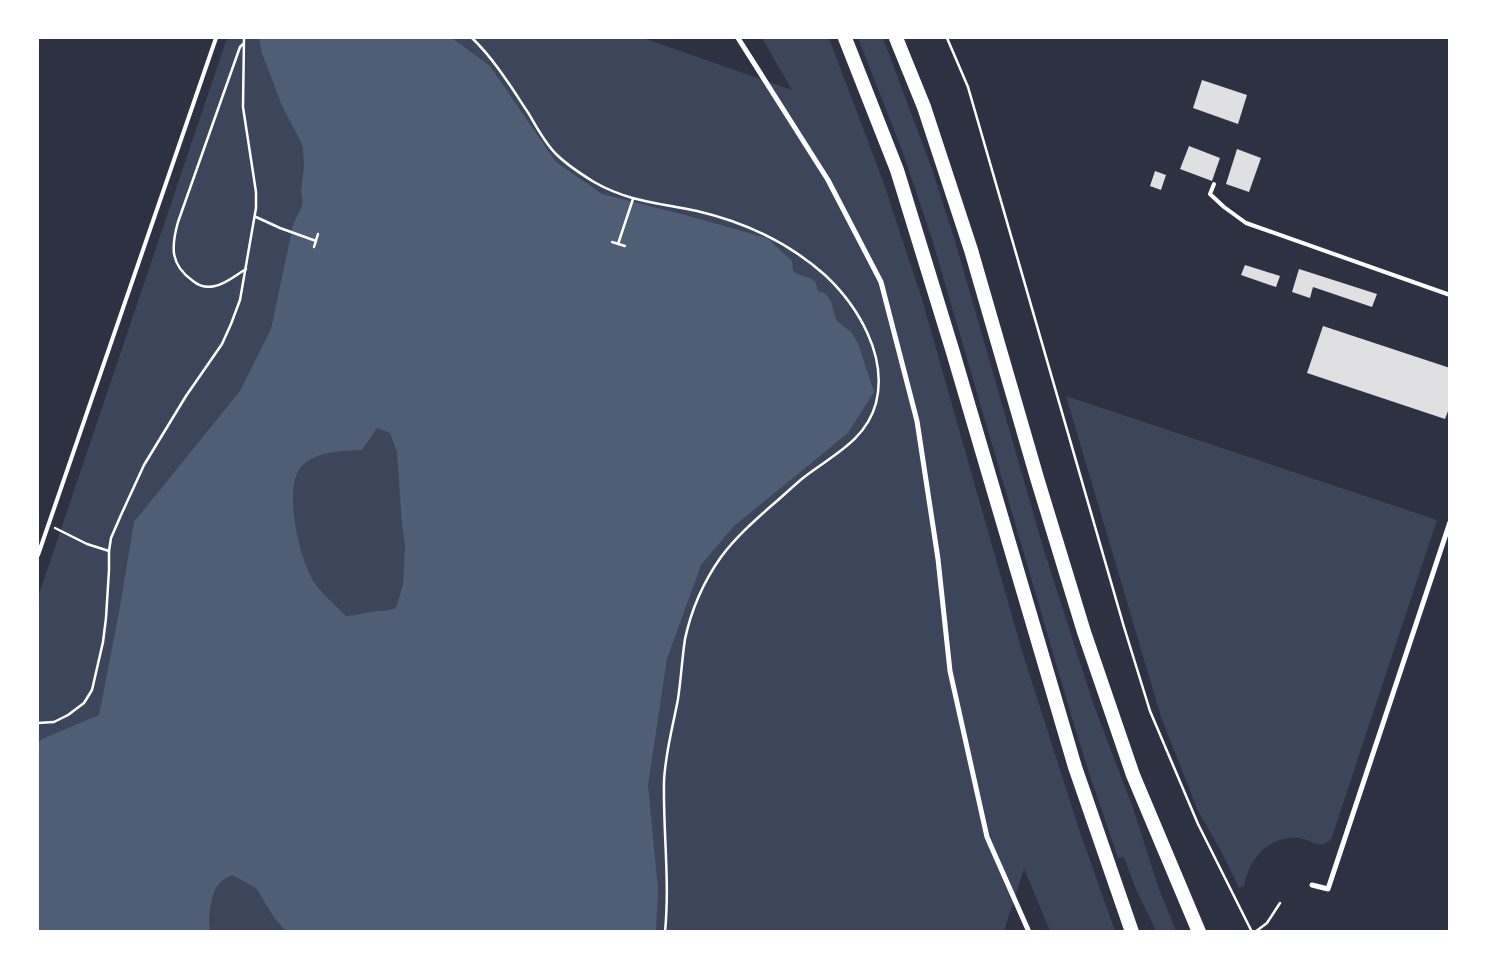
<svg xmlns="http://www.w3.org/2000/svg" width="1487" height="969" viewBox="0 0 1487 969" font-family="'Asap Condensed',sans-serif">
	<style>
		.green { fill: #3c4559 }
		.water { fill: #4f5d75; fill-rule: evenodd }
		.building { fill: #e0e0e3 }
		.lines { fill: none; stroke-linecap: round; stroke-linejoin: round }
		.path { stroke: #fff; stroke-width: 2.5 }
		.service { stroke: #fff; stroke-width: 4 }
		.minor { stroke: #fff; stroke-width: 5 }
		.motorway { stroke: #fff; stroke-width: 14 }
	</style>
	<rect width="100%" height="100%" fill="#2d3142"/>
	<g class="green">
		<path d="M227,38H643L792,90L762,38H829L883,181L922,299L1022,651L1079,829L1115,931H1050L1024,869L1004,931L38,932V597Z"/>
		<path d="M858,38H883L932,169L956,244L1043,547L1093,703L1133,808L1159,889L1176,931H1156L1135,887L1124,857L1118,858L1088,770L1074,725L932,239L903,153Z"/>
		<path d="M1066,396L1437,520L1331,840C1318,849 1316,842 1303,839C1297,837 1290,838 1284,839C1260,845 1249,863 1244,886L1239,888L1220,849L1198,811L1161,717Z"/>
	</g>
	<path class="water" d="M259,38H452L490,66L556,162L602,194L685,215L767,238L792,261L793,271C799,277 811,276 815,282C819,288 814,291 825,293L831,301L836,320L851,332L858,343L874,392L848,433L734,526L701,565L667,659L648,785L658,889L656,931H286L275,919L256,888L232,875C226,878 220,881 216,888C210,900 208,918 210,931L38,932V743L42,739L99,715L119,612L134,522L240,391L271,329L293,225L303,203L301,192L304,167L303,149L301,142L282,106L262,53ZM377,428L390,433L397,452L402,525L405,545L403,584L396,608C386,612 380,610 371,612C362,613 355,616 346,616C336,606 321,593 314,582C300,561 281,484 303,465C318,451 342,451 362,450Z"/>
	<g class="building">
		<path d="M1202,80L1247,95L1238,124L1193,108Z"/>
		<path d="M1189,146L1220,158L1212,181L1180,169Z"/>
		<path d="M1237,149L1261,158L1249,192L1226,184Z"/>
		<path d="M1155,171L1166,175L1161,190L1150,186Z"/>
		<path d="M1245,265L1280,276L1276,287L1241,275Z"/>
		<path d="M1299,269L1377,294L1372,307L1313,287L1310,298L1292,292Z"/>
		<path d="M1323,326L1450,368V406L1445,419L1307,373Z"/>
	</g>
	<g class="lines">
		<g class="path">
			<path d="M472,38C495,60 511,87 529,114C537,128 545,143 556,154C567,165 581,174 594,182C629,202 660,203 697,211C744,222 789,243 825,275C858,306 888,356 876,403C866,441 831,456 803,478C792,487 782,497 771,506C753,522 735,538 721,557C704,581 691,611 685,639C682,659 681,679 678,699C673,726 665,754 664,782C663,832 670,881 665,932"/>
			<path d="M947,38L968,87L1124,627L1150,711L1198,824L1252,932"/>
			<path d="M243,44L240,47L178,222C171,247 170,265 193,281C199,286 207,288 215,286C226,284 236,275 246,269"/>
			<path d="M256,217L280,228L316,241"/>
			<path d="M612,242L625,246"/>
			<path d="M618,244L633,199"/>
			<path d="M314,247L318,234"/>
			<path d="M55,528L87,544L109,551"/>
			<path d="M38,723L54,722L68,715L84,703L92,690L103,642L106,618L109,570V551L111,538L121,515L144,465L186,396L222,344L231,324L240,300L256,208V192L243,107L244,38"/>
			<path d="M1255,932L1267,923L1280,903"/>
		</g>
		<g class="service">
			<path d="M1214,184L1210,194L1224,207L1246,223L1450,295"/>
			<path d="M38,555L216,38"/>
		</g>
		<g class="minor">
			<path d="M738,38L828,180L881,282L917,421L938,559L950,671L987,837L1029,932"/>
			<path d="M1312,885L1328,889L1450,522"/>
		</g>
		<g class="motorway">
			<path d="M845,38L897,170L952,349L1075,767L1132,932"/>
			<path d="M896,38L924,107L971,250L1037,478L1084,632L1133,775L1199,932"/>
		</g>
	</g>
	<rect width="1487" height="969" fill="none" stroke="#ffffff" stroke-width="78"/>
</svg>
